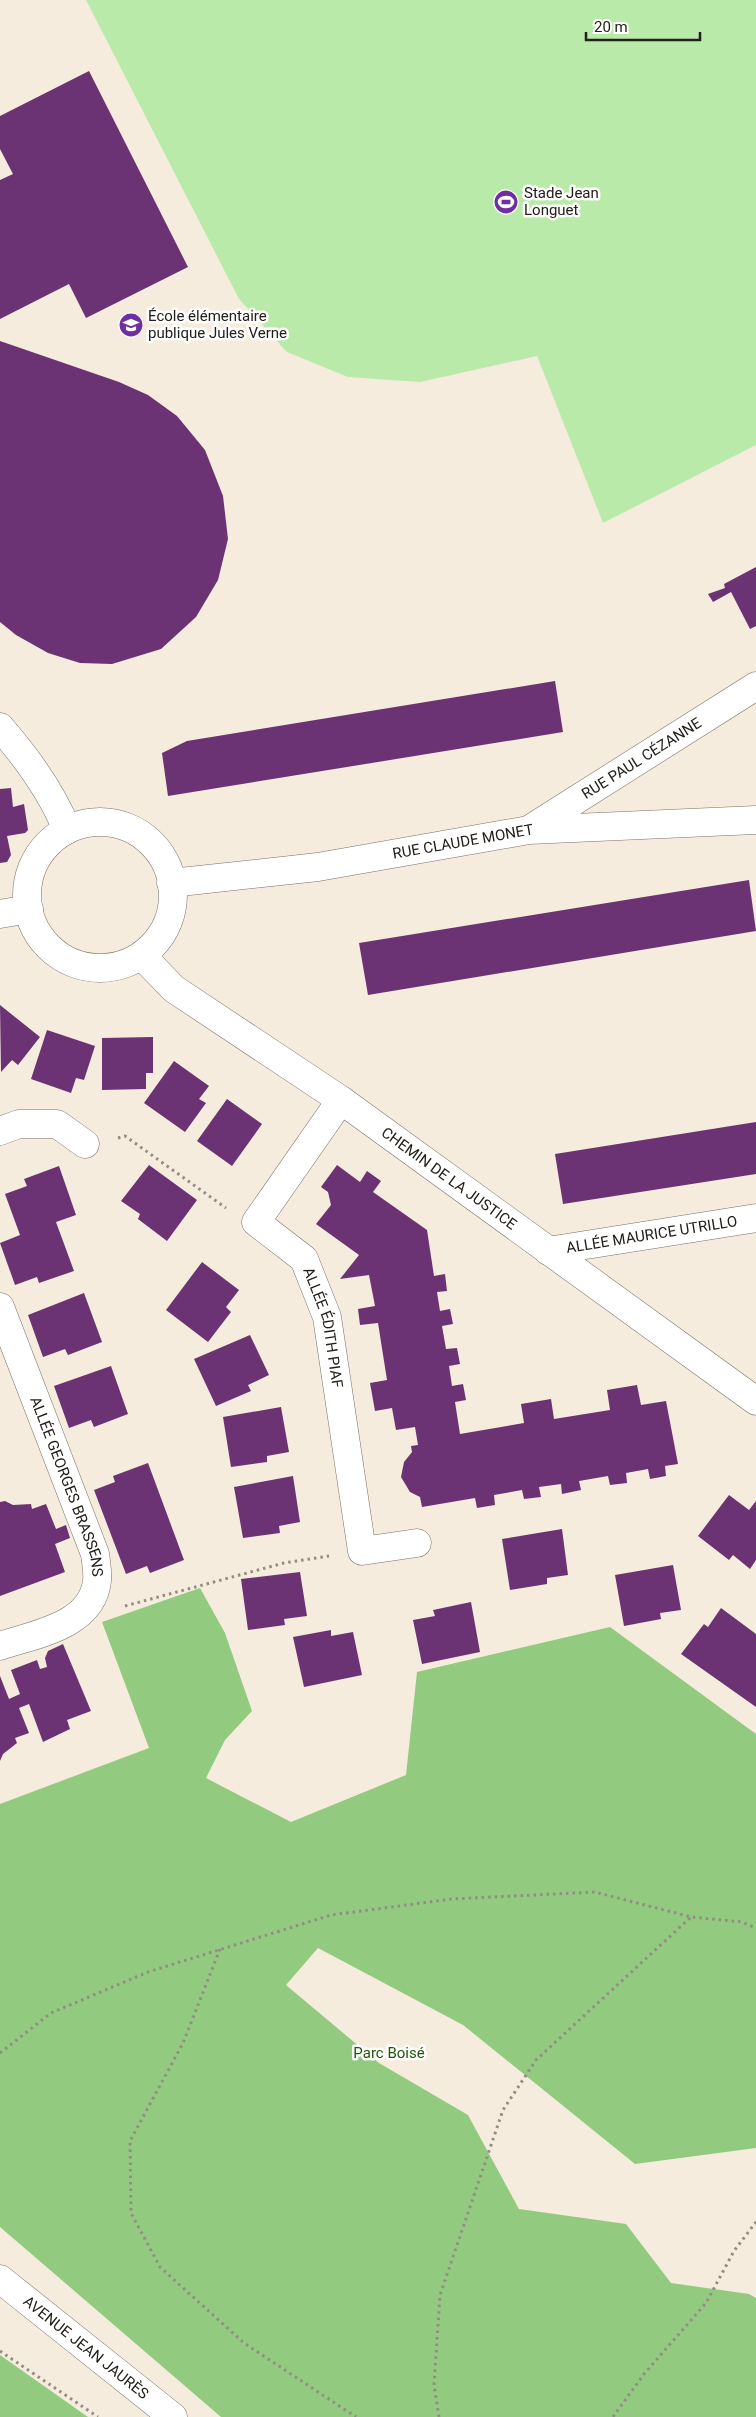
<svg xmlns="http://www.w3.org/2000/svg" width="756" height="2417" viewBox="0 0 756 2417" font-family="Roboto,sans-serif">
	<style>
		.green { fill: #b9eaa9 }
		.forest { fill: #92cb80 }
		.building { fill: #6b3373 }
		.lines { fill: none; stroke-linecap: round; stroke-linejoin: round }
		.minor-casing { stroke: #797165; stroke-width: 29 }
		.path { stroke: #928c82; stroke-width: 3; stroke-dasharray: 2.5 4; stroke-linecap: butt }
		.minor { stroke: #fff; stroke-width: 28 }
		.labels { text-anchor: middle; dominant-baseline: central; stroke-width: 5; stroke-linejoin: round; paint-order: stroke }
		.poi-label { font-size: 15px; fill: #23201b; stroke: #fff; text-anchor: start }
		.street-label { font-size: 15px; fill: #23201b; stroke: #fff }
		.park-label { font-size: 15px; fill: #215607; stroke: #fff }
	</style>
	<rect width="100%" height="100%" fill="#f5ecde"/>
	<path class="green" d="M86,0H756V445L603,523L537,356L420,382L348,377L287,352L239,299Z"/>
	<g class="forest">
		<path d="M200,1588L225,1633L252,1711L225,1740L206,1778L291,1822L406,1775L417,1672L610,1627L756,1734V2148L635,2164L463,2025L318,1948L286,1985L379,2063L468,2115L519,2209L626,2224L671,2283L749,2294L756,2298V2417H221L0,2227V1804L149,1748L102,1622Z"/>
		<path d="M0,2355L88,2417H0Z"/>
	</g>
	<g class="building">
		<path d="M89,71L188,267L86,318L69,284L0,319V180L13,174L0,149V116Z"/>
		<path d="M0,341L119,382L148,395L177,416L205,450L223,496L228,539L218,580L196,617L161,649L112,664L80,663L48,653L16,635L0,622Z"/>
		<path d="M756,567V626L750,629L731,592L713,602L708,594L725,588L724,584Z"/>
		<path d="M555,681L563,732L168,796L162,753L187,741Z"/>
		<path d="M11,788L13,807L24,804L28,830L25,833L7,836L11,855L7,862L0,863V789Z"/>
		<path d="M749,880L756,931L368,995L359,943Z"/>
		<path d="M0,1005L40,1037L18,1065L12,1060L1,1072Z"/>
		<path d="M47,1030L95,1046L84,1080L76,1078L71,1093L31,1079Z"/>
		<path d="M153,1037V1073H146V1089L102,1090V1038Z"/>
		<path d="M174,1061L209,1086L199,1099L206,1103L185,1132L144,1103Z"/>
		<path d="M227,1099L262,1124L232,1166L197,1141Z"/>
		<path d="M756,1122V1174L563,1204L555,1154Z"/>
		<path d="M149,1165L197,1200L167,1241L138,1219L140,1214L121,1201Z"/>
		<path d="M337,1165L360,1182L367,1171L381,1181L373,1192L427,1230L434,1276L445,1274L447,1291L437,1292L440,1311L450,1309L453,1324L442,1326L446,1349L457,1348L460,1364L449,1366L452,1386L463,1384L466,1400L455,1402L460,1434L524,1423L521,1404L551,1399L554,1419L610,1410L607,1390L637,1385L641,1405L666,1401L678,1464L665,1466L666,1476L650,1479L648,1469L626,1473L627,1483L610,1485L608,1476L579,1481L581,1490L562,1494L561,1484L539,1487L541,1497L524,1499L522,1490L494,1495L495,1505L477,1508L475,1498L422,1507L420,1497L410,1492L401,1477L404,1462L412,1452L411,1446L418,1445L415,1427L396,1430L392,1408L375,1411L370,1383L387,1380L378,1323L360,1325L358,1309L375,1306L369,1275L340,1279L359,1255L316,1224L331,1205L328,1192L321,1187Z"/>
		<path d="M59,1166L76,1215L56,1222L74,1271L39,1283L37,1277L15,1285L0,1243L20,1235L5,1194L27,1186L24,1179Z"/>
		<path d="M202,1262L239,1290L226,1307L231,1312L208,1342L166,1310Z"/>
		<path d="M84,1293L102,1342L68,1355L65,1349L43,1357L28,1315Z"/>
		<path d="M250,1335L269,1375L248,1385L251,1391L216,1406L194,1359Z"/>
		<path d="M111,1366L128,1414L94,1427L91,1420L69,1428L54,1386Z"/>
		<path d="M281,1407L289,1452L267,1456V1462L231,1467L223,1417Z"/>
		<path d="M148,1463L184,1560L150,1573L147,1566L126,1574L94,1490L115,1482L113,1476Z"/>
		<path d="M293,1476L300,1522L279,1526L280,1533L243,1538L234,1487Z"/>
		<path d="M729,1495L749,1510L756,1501V1560L750,1569L733,1555L729,1560L698,1536Z"/>
		<path d="M5,1501L13,1505L31,1504L32,1509L46,1504L56,1529L66,1525L70,1538L55,1544L65,1572L0,1596V1502Z"/>
		<path d="M562,1529L568,1575L547,1578V1584L510,1590L502,1539Z"/>
		<path d="M673,1565L681,1610L660,1613L661,1619L624,1626L615,1575Z"/>
		<path d="M300,1572L307,1616L284,1619L285,1625L248,1630L241,1579Z"/>
		<path d="M471,1602L480,1652L422,1664L413,1620L435,1616L433,1610Z"/>
		<path d="M721,1608L756,1634V1707L681,1654L704,1624L708,1627Z"/>
		<path d="M331,1630V1636L353,1632L362,1675L304,1687L293,1637Z"/>
		<path d="M63,1644L91,1711L67,1720L70,1729L43,1742L29,1704L19,1708L29,1733L15,1738L17,1743L3,1754L0,1761V1676L9,1699L20,1694L11,1670L37,1660L40,1669L47,1667L45,1658L48,1651Z"/>
	</g>
	<g class="lines">
		<defs>
			<g id="minor">
				<path d="M0,727C27,758 52,792 67,830"/>
				<circle cx="100" cy="895" r="73"/>
				<path id="s1" d="M530,829L756,686"/>
				<path id="s2" d="M171,883L318,867L529,830L756,820"/>
				<path d="M0,914L29,909"/>
				<path id="s3" d="M142,956L174,989L341,1100L756,1401"/>
				<path id="s4" d="M341,1100L256,1222L304,1259L327,1317L362,1551L417,1543"/>
				<path d="M0,1131L19,1124H57L85,1144"/>
				<path id="s5" d="M548,1251L756,1218"/>
				<path id="s6" d="M0,1307L95,1554C96,1562 98,1572 97,1581C92,1626 35,1634 0,1646"/>
				<path id="s7" d="M0,2279L173,2417"/>
			</g>
		</defs>
		<use href="#minor" class="minor-casing"/>
		<g class="path">
			<path d="M118,1138L125,1136L226,1208"/>
			<path d="M125,1606L284,1563L329,1556"/>
			<path d="M220,1949L183,2043L130,2141L131,2213L160,2267L244,2343L356,2417"/>
			<path d="M0,2053L51,2013L148,1972L331,1915L452,1899L595,1892L691,1917L742,1922L756,1928"/>
			<path d="M0,2351L98,2417"/>
			<path d="M439,2417L434,2385L440,2295L503,2110L536,2060L691,1917"/>
			<path d="M613,2417L644,2374L706,2303L734,2251L756,2222"/>
		</g>
		<use href="#minor" class="minor"/>
	</g>
	<defs>
		<symbol id="stadium-disc" viewBox="-11 -11 22 22"><circle r="9.5" fill="#702ea2" stroke="#fff"/><path d="M0-5a6.5 5 0 1 0 0 10a6.5 5 0 1 0 0-10ZM-3.5-1.8h7v3.6h-7Z" fill="#fff"/></symbol>
		<symbol id="school-disc" viewBox="-11 -11 22 22"><circle r="9.5" fill="#702ea2" stroke="#fff"/><path d="M0-5L7-2L0 1L-7-2ZM-4 1L0 2.5L4 1V4Q0 6-4 4Z" fill="#fff"/></symbol>
	</defs>
	<g fill-rule="evenodd">
		<use href="#stadium-disc" x="492" y="188" width="28" height="28"/>
		<use href="#school-disc" x="117" y="311" width="28" height="28"/>
	</g>
	<g class="labels">
		<g class="poi-label">
			<text x="524" y="193">Stade Jean<tspan x="524" dy="17">Longuet</tspan></text>
			<text x="148" y="316">École élémentaire<tspan x="148" dy="17">publique Jules Verne</tspan></text>
		</g>
		<g class="street-label">
			<text stroke="none"><textPath href="#s1" startOffset="132">RUE PAUL CÉZANNE</textPath></text>
			<text stroke="none"><textPath href="#s2" startOffset="295">RUE CLAUDE MONET</textPath></text>
			<text stroke="none"><textPath href="#s3" startOffset="380">CHEMIN DE LA JUSTICE</textPath></text>
			<text stroke="none"><textPath href="#s5" startOffset="105">ALLÉE MAURICE UTRILLO</textPath></text>
			<text stroke="none"><textPath href="#s4" startOffset="281">ALLÉE ÉDITH PIAF</textPath></text>
			<text stroke="none"><textPath href="#s6" startOffset="192">ALLÉE GEORGES BRASSENS</textPath></text>
			<text stroke="none"><textPath href="#s7" startOffset="110">AVENUE JEAN JAURÈS</textPath></text>
		</g>
		<g class="park-label">
			<text x="389" y="2053">Parc Boisé</text>
		</g>
	</g>
	<path d="M586 32v8h114v-8" fill="none" stroke="#23201b" stroke-width="2.5"/>
	<text x="594" y="32" font-size="15" fill="#23201b" stroke="#ffffff" stroke-width="4" paint-order="stroke">20 m</text>
</svg>
